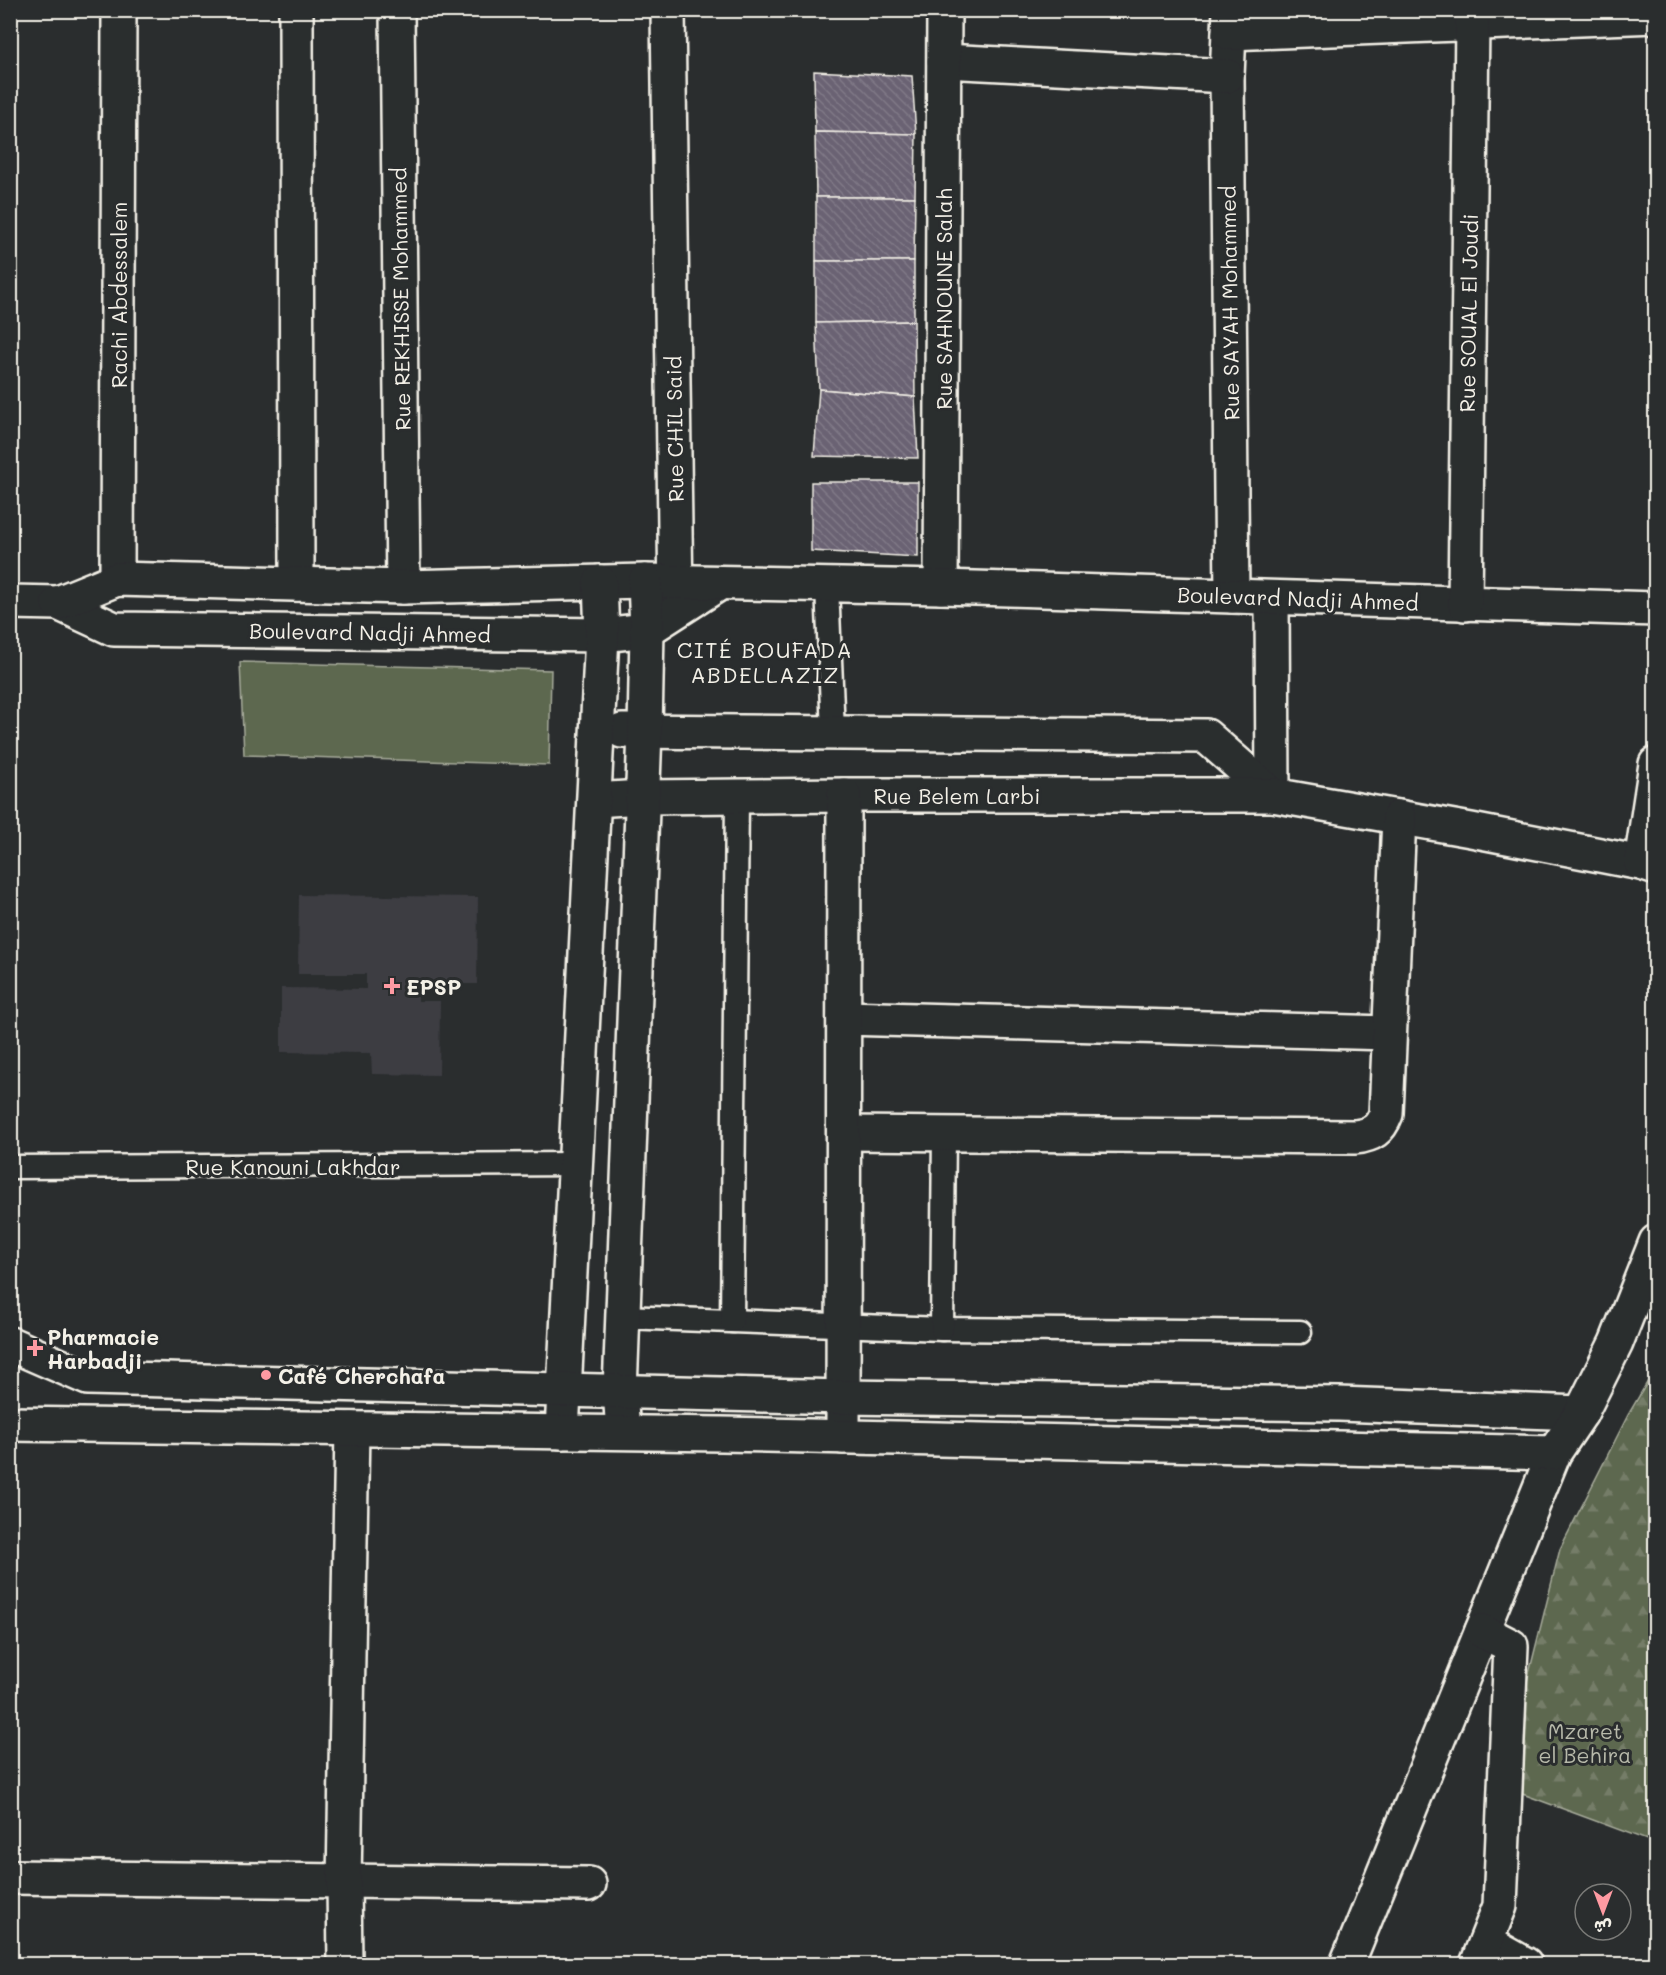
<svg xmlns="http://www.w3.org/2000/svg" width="1666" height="1975" viewBox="0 0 1666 1975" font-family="Mali,'Playpen Sans Arabic',sans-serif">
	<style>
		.built { fill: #3d3d43 }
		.grass { fill: #5d674f; stroke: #a8ac9c; stroke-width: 1.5 }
		.forest { fill: url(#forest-firs); stroke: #a8ac9c; stroke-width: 1.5 }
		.building { fill: url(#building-back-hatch); stroke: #f4f1e8; stroke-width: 1.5 }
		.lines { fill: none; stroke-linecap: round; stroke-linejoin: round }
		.lane-casing { stroke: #f4f1e8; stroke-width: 27 }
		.street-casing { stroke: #f4f1e8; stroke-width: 38 }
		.secondary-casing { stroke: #f4f1e8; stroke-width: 38 }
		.lane { stroke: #2a2d2e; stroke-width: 22 }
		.street { stroke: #2a2d2e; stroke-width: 33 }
		.secondary { stroke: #2a2d2e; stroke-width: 33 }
		.poi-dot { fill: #ff9aa2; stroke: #2a2d2e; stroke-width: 2 }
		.labels { text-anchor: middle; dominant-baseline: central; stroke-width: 6; stroke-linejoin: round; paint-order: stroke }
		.street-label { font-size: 21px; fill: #f4f1e8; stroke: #2a2d2e }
		.poi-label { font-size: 21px; font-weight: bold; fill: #f4f1e8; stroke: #2a2d2e; text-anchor: start }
		.park-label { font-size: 21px; fill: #b8baab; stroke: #2a2d2e }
		.neighbourhood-label { font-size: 22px; letter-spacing: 1.5px; fill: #f4f1e8; stroke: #2a2d2e }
	</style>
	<defs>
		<pattern id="forest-firs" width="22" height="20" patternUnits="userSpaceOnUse" patternTransform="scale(1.5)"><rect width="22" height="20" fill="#5d674f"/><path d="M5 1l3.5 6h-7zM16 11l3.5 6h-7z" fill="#757d68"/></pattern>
		<pattern id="building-back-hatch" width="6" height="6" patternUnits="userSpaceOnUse" patternTransform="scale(1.5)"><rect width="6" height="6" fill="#6a6273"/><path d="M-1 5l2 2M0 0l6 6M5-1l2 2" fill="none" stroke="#807987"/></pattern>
	</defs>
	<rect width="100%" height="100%" fill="#2a2d2e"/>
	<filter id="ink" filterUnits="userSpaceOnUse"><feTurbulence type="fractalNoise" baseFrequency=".0167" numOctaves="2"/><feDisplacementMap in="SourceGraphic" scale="12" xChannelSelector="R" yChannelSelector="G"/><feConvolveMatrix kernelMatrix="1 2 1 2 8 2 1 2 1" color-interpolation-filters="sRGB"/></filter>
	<g filter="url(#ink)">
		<path class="built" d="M299,895L478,897L477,984H418V1001H440L439,1075L372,1074L371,1053L281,1052V988L366,989V974H298Z"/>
		<path class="grass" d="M240,662L551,670L549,765L244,755Z"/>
		<path class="forest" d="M1655,1369V1843L1501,1786L1560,1549L1628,1415Z"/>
		<g class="building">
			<path d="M814,71L912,76L916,134L815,132Z"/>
			<path d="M815,132L916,134L915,197H816Z"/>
			<path d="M816,197H915L914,261H816Z"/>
			<path d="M816,261H914V321L816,323Z"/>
			<path d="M914,321L915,397L819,389L816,323Z"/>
			<path d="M819,389L915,397L918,458L814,456Z"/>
			<path d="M811,482H918V557L811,551Z"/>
		</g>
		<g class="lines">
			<defs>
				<g id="lane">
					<path d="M827,585L833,733"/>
					<path d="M10,1167L575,1164"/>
					<path d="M623,1317L942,1329L1300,1332"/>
					<path d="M732,1321L737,797"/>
					<path d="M942,1329L944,1133"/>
				</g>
				<g id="street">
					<path d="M296,10L297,584"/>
					<path d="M397,10L403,587"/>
					<path d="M668,10L676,603"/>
					<path d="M1230,10L1227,76L1232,596"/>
					<path d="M1229,33L1656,16"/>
					<path d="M944,61L1227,76"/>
					<path d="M117,579L119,10"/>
					<path d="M941,587L944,10"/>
					<path d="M1272,598L1273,795"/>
					<path d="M10,602L58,603L114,629L602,635L647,630L720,583"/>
					<path d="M58,603L117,579L403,587L645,581L941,587L1656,609"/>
					<path d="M1465,604L1472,23"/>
					<path d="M622,731L1206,736L1273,795"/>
					<path d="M594,800L642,797L844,795H1273L1471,830L1641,863L1656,868"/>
					<path d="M1641,863L1656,764"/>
					<path d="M844,1018L1389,1033"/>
					<path d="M844,1133L1355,1137C1372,1135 1380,1130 1386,1114L1399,817"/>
					<path d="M562,1432L602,635L600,582"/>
					<path d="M623,1432L620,1391L645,731L647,630L645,581"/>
					<path d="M843,1437L844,795"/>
					<path d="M10,1877L589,1884"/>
					<path d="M1486,1942L1525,1964"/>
					<path d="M345,1964L344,1881L352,1429"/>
					<path d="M1347,1964L1554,1453"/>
					<path d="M1477,1964L1500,1906L1511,1646L1482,1631"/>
				</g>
				<g id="secondary">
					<path d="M10,1344L88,1378L843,1397L1339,1404L1581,1413"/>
					<path d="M10,1424L722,1434L1554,1453L1581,1413L1616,1343L1656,1242"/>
				</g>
			</defs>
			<use href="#lane" class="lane-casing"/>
			<use href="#street" class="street-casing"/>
			<use href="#secondary" class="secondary-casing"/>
			<use href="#lane" class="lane"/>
			<use href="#street" class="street"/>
			<use href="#secondary" class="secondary"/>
		</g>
	</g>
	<g class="poi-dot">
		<path d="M389 977h6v6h6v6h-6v6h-6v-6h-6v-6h6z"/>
		<path d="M32 1339h6v6h6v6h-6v6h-6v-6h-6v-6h6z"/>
		<circle cx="266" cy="1375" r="6"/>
	</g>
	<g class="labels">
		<g class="street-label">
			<text transform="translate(118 295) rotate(-90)">Rachi Abdessalem</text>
			<text transform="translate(400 299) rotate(-91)">Rue REKHISSE Mohammed</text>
			<text transform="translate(943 299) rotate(-90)">Rue SAHNOUNE Salah</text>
			<text transform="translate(1229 303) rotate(-91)">Rue SAYAH Mohammed</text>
			<text transform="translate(1468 313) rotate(-89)">Rue SOUAL El Joudi</text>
			<text transform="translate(674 429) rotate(-91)">Rue CHIL Said</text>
			<text transform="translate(1298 598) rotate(2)">Boulevard Nadji Ahmed</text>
			<text transform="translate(370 632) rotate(1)">Boulevard Nadji Ahmed</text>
			<text x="957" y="795">Rue Belem Larbi</text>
			<text x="293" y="1166">Rue Kanouni Lakhdar</text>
		</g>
		<g class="poi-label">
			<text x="406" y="986">EPSP</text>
			<text x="47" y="1336">Pharmacie<tspan x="47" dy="24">Harbadji</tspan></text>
			<text x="278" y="1375">Café Cherchafa</text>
		</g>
		<g class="park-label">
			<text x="1585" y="1730">Mzaret<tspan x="1585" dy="24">el Behira</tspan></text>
		</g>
		<g class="neighbourhood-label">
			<text x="765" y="649">CITÉ BOUFADA<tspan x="765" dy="25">ABDELLAZIZ</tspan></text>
		</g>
	</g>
	<rect width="1666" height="1975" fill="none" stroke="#2a2d2e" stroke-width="36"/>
	<rect x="18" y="18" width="1630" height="1939" fill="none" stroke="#f4f1e8" stroke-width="2" filter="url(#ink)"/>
	<g transform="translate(1603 1912) rotate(180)"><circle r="28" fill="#2a2d2e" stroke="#7b7b78" stroke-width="1.5"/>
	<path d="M0-4.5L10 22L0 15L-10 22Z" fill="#ff9aa2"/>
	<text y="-9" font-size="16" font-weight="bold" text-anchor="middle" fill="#f4f1e8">ش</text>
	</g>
</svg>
